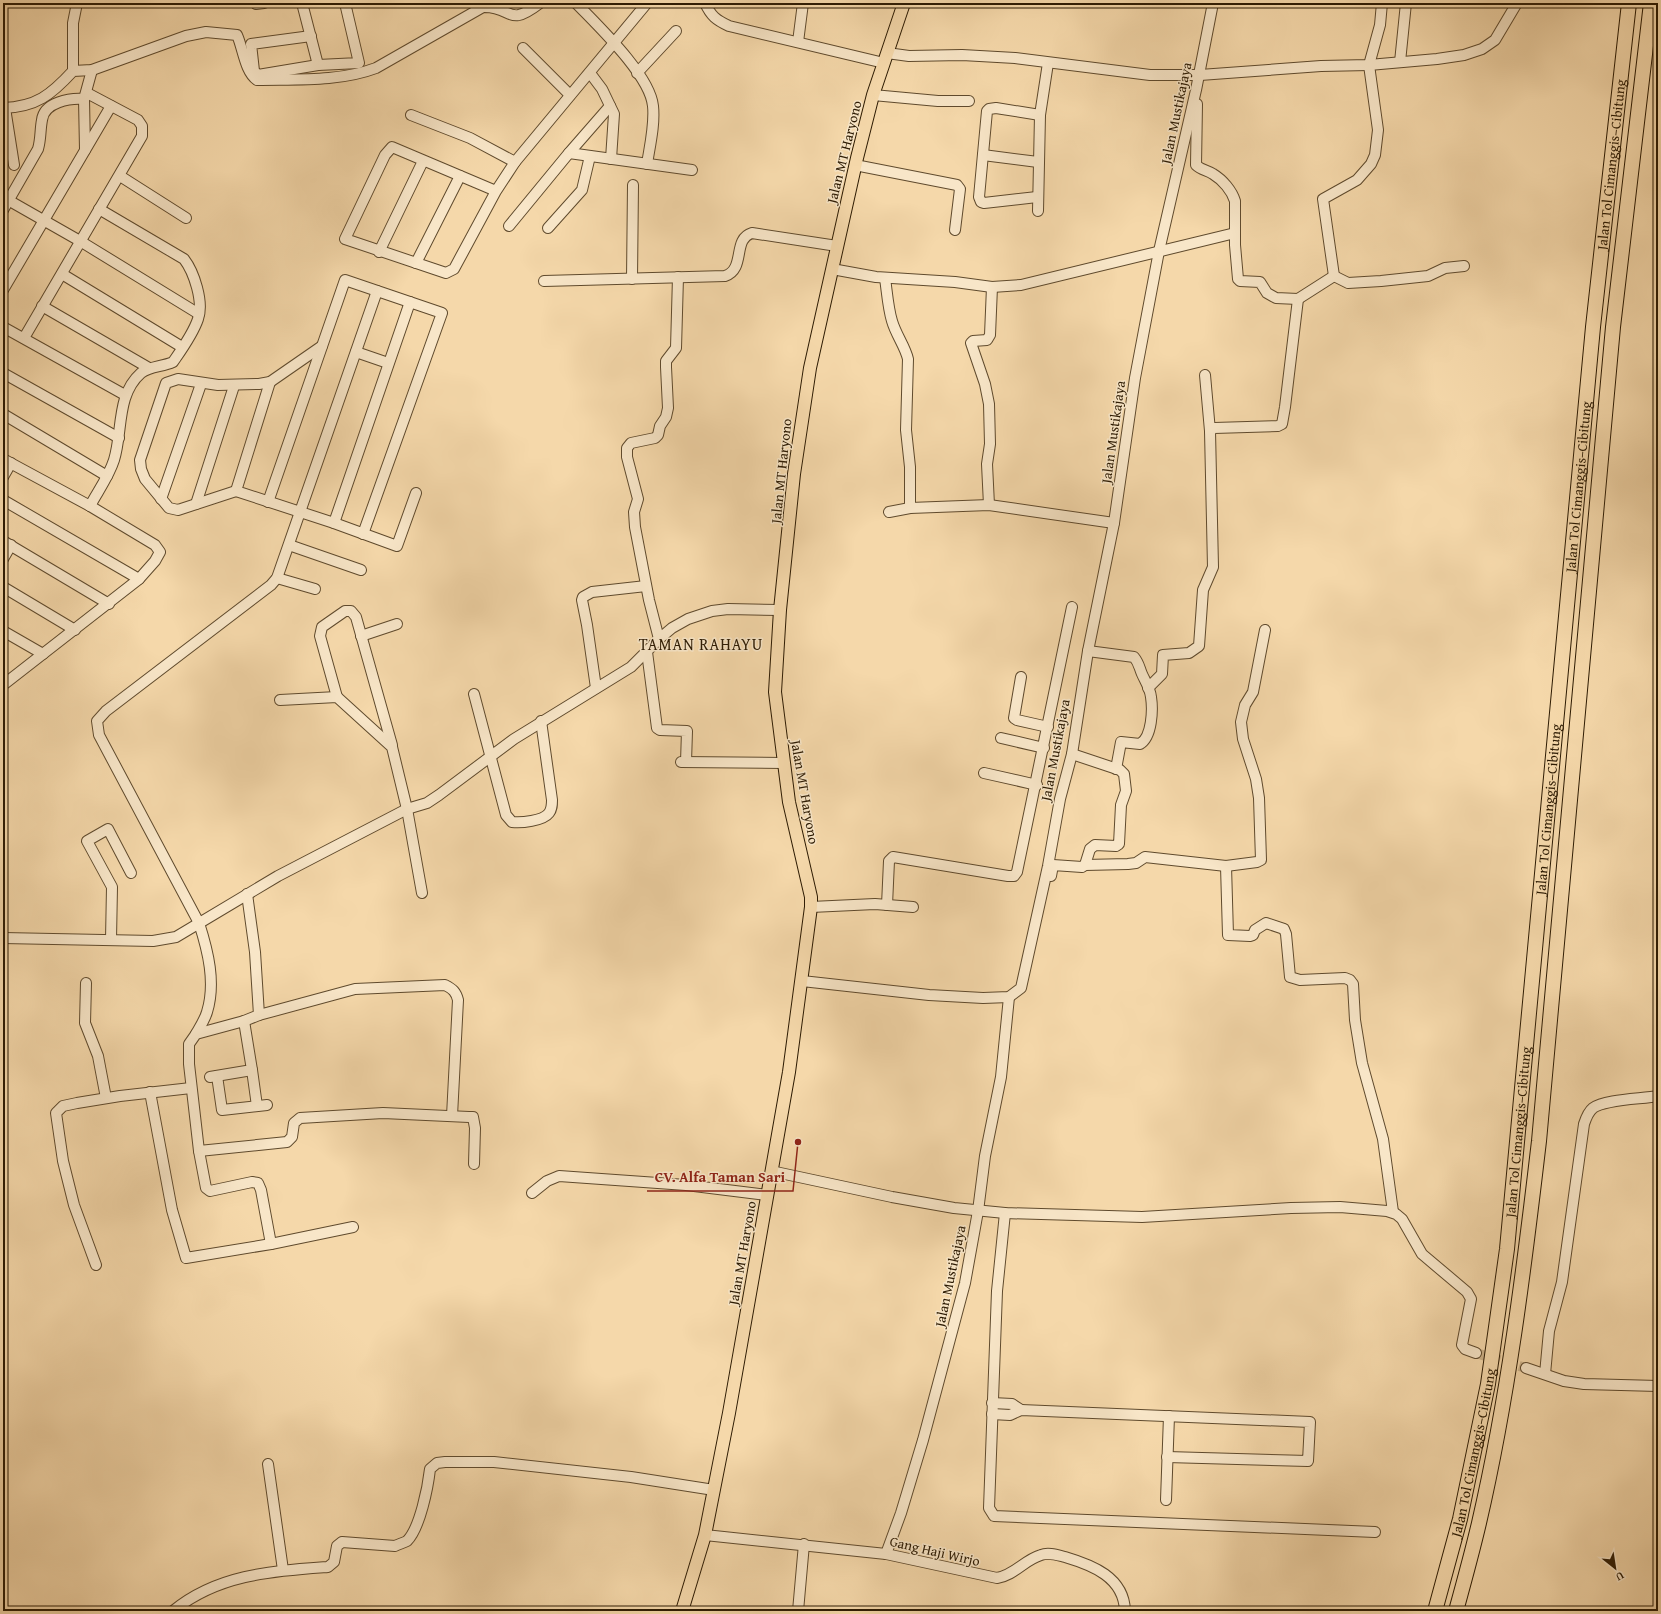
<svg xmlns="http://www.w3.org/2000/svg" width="1661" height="1614" viewBox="0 0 1661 1614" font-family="'Gentium Book Plus',serif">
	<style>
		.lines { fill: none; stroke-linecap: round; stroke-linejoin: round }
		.minor-tunnel { stroke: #cdb289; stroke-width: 10; stroke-dasharray: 10 5; stroke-linecap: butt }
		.minor-casing { stroke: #5f4a2d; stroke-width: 12 }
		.major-casing { stroke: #2d1b03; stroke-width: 14 }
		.highway-casing { stroke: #2d1b03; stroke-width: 16 }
		.minor { stroke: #f8e6c8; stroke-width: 10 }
		.major { stroke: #f5d8aa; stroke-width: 12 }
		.highway { stroke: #f5d8aa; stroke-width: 14 }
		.labels { text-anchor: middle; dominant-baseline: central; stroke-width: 3; stroke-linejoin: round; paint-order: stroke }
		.street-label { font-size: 14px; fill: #2d1b03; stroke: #f8e6c8 }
		.quarter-label { font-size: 16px; letter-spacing: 1px; fill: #2d1b03; stroke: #f8e6c8 }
		.leader { fill: none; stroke: #8f2418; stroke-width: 1.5 }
		.callout-dot { fill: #8f2418; stroke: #f8e6c8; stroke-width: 1.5 }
		.callout-label { font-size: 15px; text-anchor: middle; font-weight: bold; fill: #8f2418; stroke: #f8e6c8; stroke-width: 3; stroke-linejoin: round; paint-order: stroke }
	</style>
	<rect width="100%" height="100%" fill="#f5d8aa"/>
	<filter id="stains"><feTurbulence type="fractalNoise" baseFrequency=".005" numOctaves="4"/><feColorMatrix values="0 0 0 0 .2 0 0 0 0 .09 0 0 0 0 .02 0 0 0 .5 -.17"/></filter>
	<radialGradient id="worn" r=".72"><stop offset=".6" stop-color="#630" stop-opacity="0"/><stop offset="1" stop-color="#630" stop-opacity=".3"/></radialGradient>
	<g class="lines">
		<path class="minor-tunnel" d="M1476,1353L1526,1368"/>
		<defs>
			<g id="minor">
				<path d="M302,3L318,65"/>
				<path d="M576,3C598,26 650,75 653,106C655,124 650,145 647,164"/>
				<path d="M705,3C711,16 716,20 729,26L884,63"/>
				<path d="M256,4L264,3"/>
				<path d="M311,36L251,44L254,71L258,75L318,65L359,63L345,3"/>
				<path d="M798,42L803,3"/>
				<path d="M523,48L570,95"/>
				<path d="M887,53L909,56L962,55L1015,58L1150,75H1200L1321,66L1369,65L1437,59L1464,55L1482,49L1495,40L1517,3"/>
				<path d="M1400,62L1406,3"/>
				<path d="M73,71V23L77,3"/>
				<path d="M590,73L602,89L614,114L611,159"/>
				<path d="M637,73L676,31"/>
				<path d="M873,95L938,101H969"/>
				<path d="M1197,104L1196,165C1201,170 1207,170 1213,174C1223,180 1232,191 1235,201V245L1238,279L1240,281L1260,282L1267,293L1276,298L1298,299L1334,276"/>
				<path d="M3,108C36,107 51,95 73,71L92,70L186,36L206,32L237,35C243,48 245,72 257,80C296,79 339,82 376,68L483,7C514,6 506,29 540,3"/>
				<path d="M5,108L14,165"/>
				<path d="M411,115L470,138L515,162L647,3"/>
				<path d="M85,150L84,99L92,70"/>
				<path d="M569,153L692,170"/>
				<path d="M983,155L1038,162"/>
				<path d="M855,165L957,185L960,189L955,230"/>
				<path d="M120,176L186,218"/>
				<path d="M496,191L392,147L385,155L345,239L446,273L454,269L496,191L515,162"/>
				<path d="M1037,197L984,203L981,202L979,197L987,111L989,109L996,108L1040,115"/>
				<path d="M8,200L80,241L199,314"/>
				<path d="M3,210L38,149C41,139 40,130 42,120C44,102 70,98 84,99"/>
				<path d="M1038,211L1040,115L1048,63"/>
				<path d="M509,226L569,153L610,106"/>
				<path d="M548,228L582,190L590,156"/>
				<path d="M379,252L423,161"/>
				<path d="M416,263L460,176"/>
				<path d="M832,269L876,277L955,282L992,287L1021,285L1235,233"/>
				<path d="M62,274L182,347"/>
				<path d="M1334,276L1323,199L1357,180L1371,164L1375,155L1378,130L1369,65L1380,25L1382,3"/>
				<path d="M1334,276L1348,283L1381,281L1428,276L1445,268L1464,266"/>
				<path d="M885,278C887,292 888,308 892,321C896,335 905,346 908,359L906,430L910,467V508"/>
				<path d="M632,279L633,185"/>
				<path d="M544,281L725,276C746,269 732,239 752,233L837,246"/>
				<path d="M3,290L111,106"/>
				<path d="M42,306L149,368"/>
				<path d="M3,327L125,395"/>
				<path d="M24,338L142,136V126L138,120L87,93"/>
				<path d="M356,352L388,363"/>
				<path d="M3,373L119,438"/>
				<path d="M1205,375L1210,431"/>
				<path d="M270,382L236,491L334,523L397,546L416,493"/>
				<path d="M3,414L107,476"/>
				<path d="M3,459L90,506L155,545L160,552L155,561L139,579L3,685"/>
				<path d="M3,477L11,463"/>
				<path d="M236,491L178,510L169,508L145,479L141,469L140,460L166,383L178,379L218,385L259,384L270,382L322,346"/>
				<path d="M161,499L201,384"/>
				<path d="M3,500L139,579"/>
				<path d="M268,502L345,280L442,313L363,534"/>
				<path d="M196,504L234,386"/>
				<path d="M989,505L987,464L990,444L989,404L985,384L971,343L973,341L987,340L990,335L992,287"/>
				<path d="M90,506C98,491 109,476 114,460C123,431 116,395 141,373C150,366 162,367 173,362C182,349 193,334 198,319C204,302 194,272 184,259L99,209"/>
				<path d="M889,512L910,508L989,505L1114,523"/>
				<path d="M334,523L410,302"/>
				<path d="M3,541L109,604"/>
				<path d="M289,545L361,570"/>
				<path d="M3,559L11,545"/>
				<path d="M277,578L315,589"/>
				<path d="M3,587L75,630"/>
				<path d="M3,631L43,654"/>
				<path d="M361,636L397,624"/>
				<path d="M659,639L649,600L635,527L634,512L638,499L627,457V448L631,443L655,438L658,435L660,426L666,417L668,408L666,367V361L676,348L678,277"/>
				<path d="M1088,651L1134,657C1139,663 1139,667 1142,674C1145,681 1150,688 1151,697C1153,710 1152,737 1140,744L1121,742L1116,769"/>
				<path d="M647,652L657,728L660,730L687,731L686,762"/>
				<path d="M1021,677L1014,718L1017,720L1048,727"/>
				<path d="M596,688L587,625L582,600L583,597L592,592L646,586"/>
				<path d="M1148,688L1162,674L1163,655L1189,653L1199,646L1203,590L1213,567L1210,431L1214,428L1278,426L1282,424L1285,407L1298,299"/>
				<path d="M474,694L506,815L512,822C521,823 543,821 549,813C552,809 552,805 552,800L541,721"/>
				<path d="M337,697L320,636L322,627L345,611H351L356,617L392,745"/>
				<path d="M280,700L337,697L392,747L407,809L422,893"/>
				<path d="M1001,738L1044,748"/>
				<path d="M1072,754L1120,770L1124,774L1126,791L1121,805L1119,844L1116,846L1095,845L1090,849L1085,865"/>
				<path d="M681,762L784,763"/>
				<path d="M984,773L1037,785"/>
				<path d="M1226,866L1228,935L1250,936L1253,935L1255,930L1266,923L1284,929L1286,934L1290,977L1300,980L1345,978L1350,980L1353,984L1355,1020L1362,1063L1383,1139L1393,1212"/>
				<path d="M1051,876L1053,865L1082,867L1085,865L1128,864L1136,863L1145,857L1226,866L1257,862L1261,860L1259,798L1256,779L1243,739L1241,722L1245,705L1253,692L1265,630"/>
				<path d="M247,894L255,952L259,1015L244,1021L196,1034L189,1044V1064L199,1151L206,1188L210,1191L252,1182L258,1183L261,1190L271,1244"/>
				<path d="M887,905L889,861L893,857L1008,876H1014L1017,872L1072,607"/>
				<path d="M811,907L875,904L913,907"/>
				<path d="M3,938L153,941L176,937L278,876L407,809L427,803L439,795L514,739L631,667L659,639L672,628L688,619L712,611L728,609L780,610"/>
				<path d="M111,939L112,887L87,841L108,829L131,873"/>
				<path d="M802,981L929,995L983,998L1009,997L1021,988L1048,866L1060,799L1072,754L1088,651L1114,523L1135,378L1159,251L1196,90L1213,3"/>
				<path d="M86,983L85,1023L98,1056L106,1098"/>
				<path d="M259,1015L355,989L445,985C453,989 456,992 458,1000L452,1116"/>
				<path d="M196,1034C200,1027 205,1019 207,1012C216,983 208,951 199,923L99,735L97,721L106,711L271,585L277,578L377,291"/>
				<path d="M252,1070L257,1106"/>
				<path d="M217,1076L222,1110L267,1105"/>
				<path d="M210,1077L252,1070L244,1021"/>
				<path d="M150,1092L172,1210L186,1258L271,1244L353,1227"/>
				<path d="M199,1151L287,1142L292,1137L294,1123L300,1118L383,1113L469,1117H473L475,1128L474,1164"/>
				<path d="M771,1171L892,1197L954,1208L1005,1213L1142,1217L1291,1208L1340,1207L1387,1211L1396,1214L1402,1219L1422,1254L1467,1292L1471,1299L1462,1345L1465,1349L1476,1353"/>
				<path d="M532,1193L547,1181L559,1176L686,1185L767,1195"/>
				<path d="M1005,1213L997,1291L989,1508L994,1516L1375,1532"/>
				<path d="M96,1265L74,1205L63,1161L56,1113L63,1106L77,1103L120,1096L191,1088"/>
				<path d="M1526,1368L1564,1381L1584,1384L1658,1386"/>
				<path d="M1545,1374L1549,1331L1562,1282L1584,1124C1586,1118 1588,1112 1593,1108C1605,1099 1642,1099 1658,1096"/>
				<path d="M992,1403L1012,1404L1021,1410"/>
				<path d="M992,1414L1010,1415L1021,1410L1310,1422L1308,1461L1167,1457"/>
				<path d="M268,1464L283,1570"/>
				<path d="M1166,1500L1169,1416"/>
				<path d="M705,1535L886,1554L997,1578C1015,1575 1024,1560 1041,1555C1048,1552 1057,1555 1065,1557C1092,1565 1124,1577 1125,1611"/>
				<path d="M886,1554L901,1513L923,1440L965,1283L978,1211L985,1156L1001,1077L1009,997"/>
				<path d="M173,1611C218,1574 273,1571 328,1567L334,1562L337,1546L342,1542L395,1546C399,1544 403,1543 407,1541C420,1528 428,1487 430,1469L437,1463L445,1462H494L631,1477L714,1490"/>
				<path d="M798,1611L804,1544"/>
			</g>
			<path id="major" d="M682,1611L705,1535L729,1413L789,1072L811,907V897L789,802L775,692L780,610L794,474L810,368L857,158L873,95L904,3"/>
			<g id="highway">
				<path id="s1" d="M1435,1611L1460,1519L1488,1384L1507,1249L1593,327L1629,3"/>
				<path d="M1456,1611C1464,1582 1472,1553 1479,1523C1508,1398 1524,1269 1539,1141L1613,327L1651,3"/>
			</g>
		</defs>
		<use href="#minor" class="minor-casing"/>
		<use href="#major" class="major-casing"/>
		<use href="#highway" class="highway-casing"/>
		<use href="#minor" class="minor"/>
		<use href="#major" class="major"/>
		<use href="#highway" class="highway"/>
	</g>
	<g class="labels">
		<g class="street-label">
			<text transform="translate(1176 113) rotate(-78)">Jalan Mustikajaya</text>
			<text transform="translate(844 152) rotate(-76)">Jalan MT Haryono</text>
			<text stroke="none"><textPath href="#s1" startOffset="1459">Jalan Tol Cimanggis–Cibitung</textPath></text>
			<text transform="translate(1113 432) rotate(-82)">Jalan Mustikajaya</text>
			<text transform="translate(781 471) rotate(-84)">Jalan MT Haryono</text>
			<text stroke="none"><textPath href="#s1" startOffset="1135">Jalan Tol Cimanggis–Cibitung</textPath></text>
			<text transform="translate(1055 750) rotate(-79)">Jalan Mustikajaya</text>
			<text transform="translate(805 792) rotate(80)">Jalan MT Haryono</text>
			<text stroke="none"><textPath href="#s1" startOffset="811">Jalan Tol Cimanggis–Cibitung</textPath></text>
			<text stroke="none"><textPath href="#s1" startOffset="487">Jalan Tol Cimanggis–Cibitung</textPath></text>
			<text transform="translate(742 1253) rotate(-80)">Jalan MT Haryono</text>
			<text transform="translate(950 1276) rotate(-78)">Jalan Mustikajaya</text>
			<text stroke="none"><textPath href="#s1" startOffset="163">Jalan Tol Cimanggis–Cibitung</textPath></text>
			<text transform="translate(935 1551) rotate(13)">Gang Haji Wirjo</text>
		</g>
		<g class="quarter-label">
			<text x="701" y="644">TAMAN RAHAYU</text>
		</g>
	</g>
	<path class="leader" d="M798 1142L793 1191H647"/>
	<circle class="callout-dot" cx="798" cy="1142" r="4"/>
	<g class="callout-label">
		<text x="720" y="1182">CV. Alfa Taman Sari</text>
	</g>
	<rect width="1661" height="1614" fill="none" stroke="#f5d8aa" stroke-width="16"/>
	<rect x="4" y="4" width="1653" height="1606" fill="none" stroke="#2d1b03" stroke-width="2"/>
	<rect x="8" y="8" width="1645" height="1598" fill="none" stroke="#2d1b03"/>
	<g transform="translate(1615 1568) rotate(150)" stroke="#f8e6c8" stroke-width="3" paint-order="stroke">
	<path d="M0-3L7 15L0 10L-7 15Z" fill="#2d1b03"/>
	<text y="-6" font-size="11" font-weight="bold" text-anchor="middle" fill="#2d1b03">U</text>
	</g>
	<rect width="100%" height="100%" filter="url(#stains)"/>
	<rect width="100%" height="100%" fill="url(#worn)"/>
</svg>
